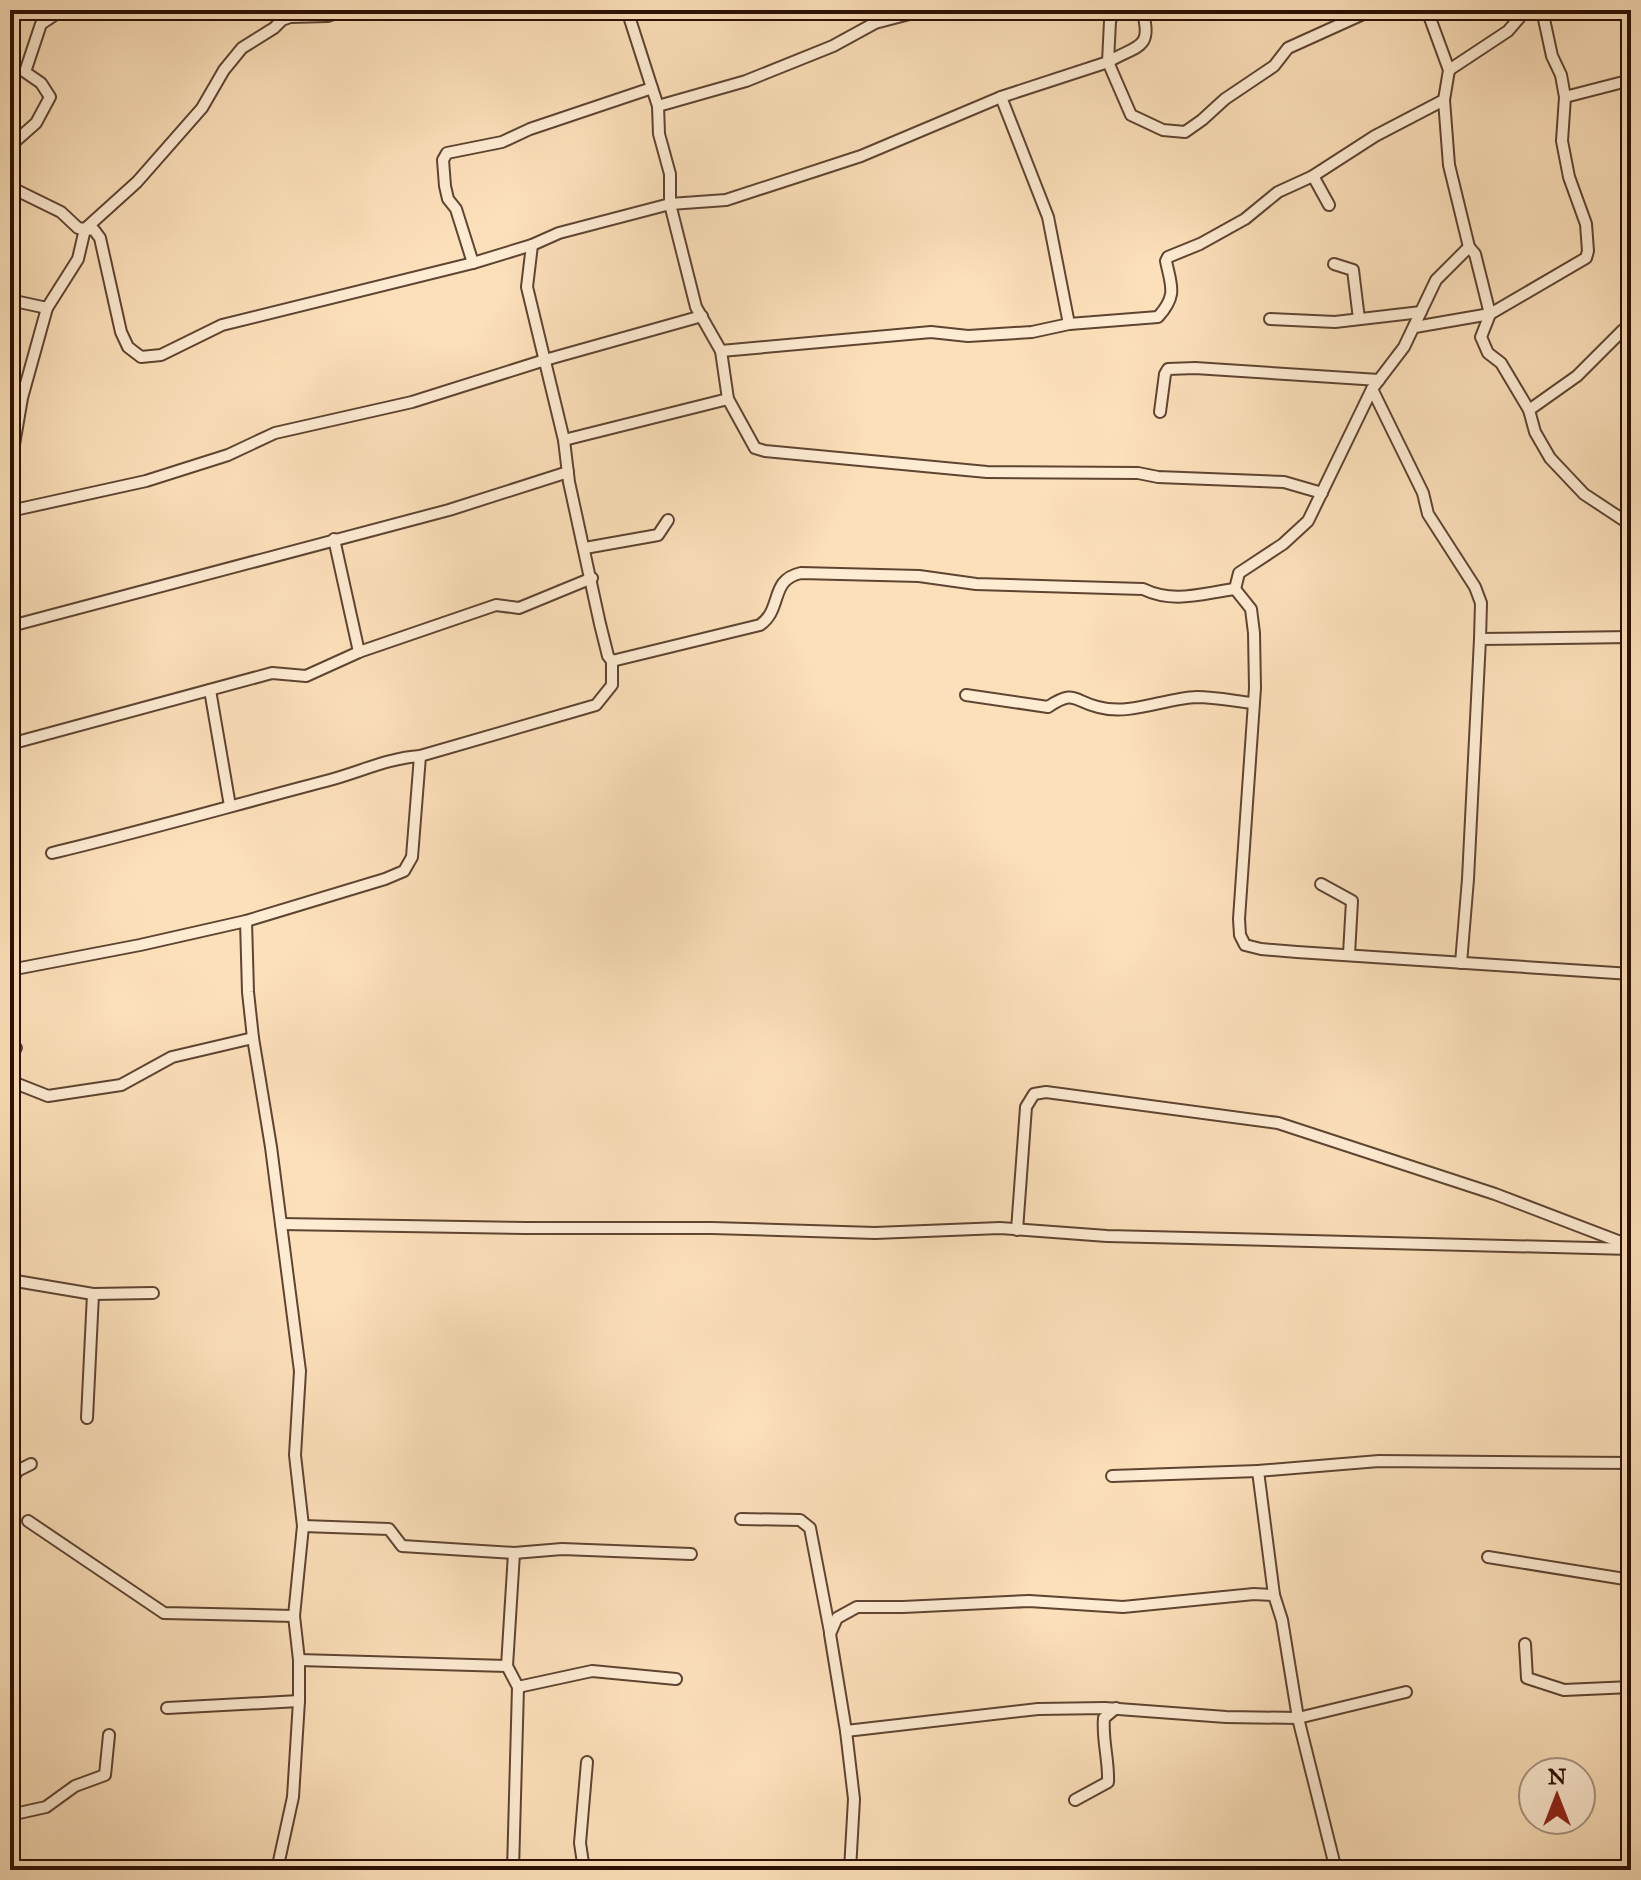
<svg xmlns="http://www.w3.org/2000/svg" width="1641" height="1880" viewBox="0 0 1641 1880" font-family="'IM FELL Great Primer',serif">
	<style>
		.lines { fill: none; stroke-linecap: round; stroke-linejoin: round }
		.street-casing { stroke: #5f4431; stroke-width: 14 }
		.street { stroke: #fdebd2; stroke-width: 10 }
	</style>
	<rect width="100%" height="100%" fill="#fce0ba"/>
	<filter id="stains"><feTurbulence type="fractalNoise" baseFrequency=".0025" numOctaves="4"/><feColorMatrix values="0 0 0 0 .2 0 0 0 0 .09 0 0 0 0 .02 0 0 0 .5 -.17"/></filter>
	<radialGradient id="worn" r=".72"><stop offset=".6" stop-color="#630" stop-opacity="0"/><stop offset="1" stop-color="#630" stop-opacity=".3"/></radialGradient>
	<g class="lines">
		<defs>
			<g id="street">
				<path d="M345,10L328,16L290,17L282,20L274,28L242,48L224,70L202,108L137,182L85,229L94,230L100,238L121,332L128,347L141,357L161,355L222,325L473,263L532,245L559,233L670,204L726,200L861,156L1001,97L1108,62L1131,115L1163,130L1185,132L1202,120L1225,99L1274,66L1288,48L1372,10"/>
				<path d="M627,10L652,88"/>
				<path d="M1115,10L1110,21L1108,62C1136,45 1154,50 1142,10"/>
				<path d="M1427,10L1449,70L1444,100L1449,165L1469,247L1475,254L1490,314L1481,337L1488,353L1501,363L1529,410L1535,432L1550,458L1584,494L1631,525"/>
				<path d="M1449,70L1508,31L1526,10"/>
				<path d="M1001,97L1048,217L1069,324"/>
				<path d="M1565,97L1631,80"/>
				<path d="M658,106L746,81L833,46L875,23L925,10"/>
				<path d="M10,146L36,123L50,97L41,83L25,72L41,24L62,10"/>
				<path d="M1313,176L1375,136L1444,100"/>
				<path d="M10,187L61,212L78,228L85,229L78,259L47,308L22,398L10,468"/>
				<path d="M473,263L456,209L448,199L445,186L443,160L447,153L502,142L530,129L652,88L658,106L659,134L670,174V204L696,307L721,351L728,399L564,440"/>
				<path d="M1334,264L1353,270L1359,319"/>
				<path d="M10,300L47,308"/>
				<path d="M1270,319L1335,322L1421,312"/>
				<path d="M1415,327L1490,314L1586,258L1588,251L1586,224L1569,177L1562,141L1565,97L1561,75L1552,56L1542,10"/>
				<path d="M721,351L931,332L968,336L1032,332L1069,324L1158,317C1178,295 1171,286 1166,261L1168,257L1200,244L1245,219L1278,192L1313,176L1329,205"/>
				<path d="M1372,389L1423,493L1428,514L1475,587L1481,603L1480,639"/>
				<path d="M728,399L755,448L765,451L987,472L1138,473L1158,477L1284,482L1322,493"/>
				<path d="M1529,410L1577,376L1623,330"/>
				<path d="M1160,412L1165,374L1168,369L1195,368L1379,380"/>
				<path d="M10,511L146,481L228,455L275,433L412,402L545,360L702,316"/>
				<path d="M334,539L359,652"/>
				<path d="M585,548L658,535L668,520"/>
				<path d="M1235,589L1239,573L1283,544L1308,521L1372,389L1404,347L1436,280L1469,247"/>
				<path d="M11,626L449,510L568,472"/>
				<path d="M612,661L760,625C783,609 769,580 801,573L919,576L976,584L1143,589C1174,604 1203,593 1235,589L1251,609L1254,633L1255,688L1239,919L1240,935L1245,945L1261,949L1297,952L1631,974"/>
				<path d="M210,690L230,806"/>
				<path d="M966,695L1048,707C1075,689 1073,701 1098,707C1130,716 1165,698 1197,697C1215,697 1234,701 1252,703"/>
				<path d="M10,744L272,673L306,676L359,652L496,605L519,608L592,578"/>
				<path d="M52,853C144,831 234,805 326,781C358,773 387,758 420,756L596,705L612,685V661L608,656L600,624L569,482L564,440L527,287L532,245"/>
				<path d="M1321,884L1352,901L1349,954"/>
				<path d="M246,921L248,992L253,1038L271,1147L300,1371L295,1455L303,1526L294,1616L299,1660V1701L293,1797L277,1870"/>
				<path d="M1461,963L1468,879L1480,639L1631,637"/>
				<path d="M10,970L140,945L246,921L385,879L404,871L412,857L420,756"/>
				<path d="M10,1049L16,1048"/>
				<path d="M10,1081L48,1096L121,1085L172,1057L253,1038"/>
				<path d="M281,1224L526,1228H712L875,1233L1000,1228L1107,1236L1631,1249"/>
				<path d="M1017,1230L1026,1107L1034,1094L1046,1092L1278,1123L1495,1194L1631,1246"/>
				<path d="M10,1280L93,1294L87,1418"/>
				<path d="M93,1294L153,1293"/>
				<path d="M1258,1471L1379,1461L1631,1463"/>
				<path d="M1112,1476L1258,1471L1274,1595"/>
				<path d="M10,1486L17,1471L31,1464"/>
				<path d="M741,1519L800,1520L810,1528L830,1632"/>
				<path d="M28,1521L164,1613L294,1616"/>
				<path d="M303,1526L389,1529L402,1546L514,1553L562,1549L691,1554"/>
				<path d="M514,1553L507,1666L518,1687L592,1671L676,1679"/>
				<path d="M1488,1557L1631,1580"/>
				<path d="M1525,1644L1527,1678L1564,1690L1631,1687"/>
				<path d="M299,1660L507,1666"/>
				<path d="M167,1708L299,1701"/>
				<path d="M846,1731L1038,1709L1105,1708L1226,1717L1298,1718L1406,1692"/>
				<path d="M1075,1800L1108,1782C1109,1760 1102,1740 1104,1718L1116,1708"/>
				<path d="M10,1815L46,1807L75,1786L105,1775L109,1735"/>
				<path d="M513,1870L518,1687"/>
				<path d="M584,1870L580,1843L587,1762"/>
				<path d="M850,1870L854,1799L846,1731L830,1634L837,1618L857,1607H903L1029,1601L1123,1607L1254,1594L1274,1595L1282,1620L1298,1718L1336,1870"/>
			</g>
		</defs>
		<use href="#street" class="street-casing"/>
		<use href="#street" class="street"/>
	</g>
	<rect width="1641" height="1880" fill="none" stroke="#fce0ba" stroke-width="40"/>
	<rect x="12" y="12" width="1617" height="1856" fill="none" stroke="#2b1003" stroke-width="4"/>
	<rect x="20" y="20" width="1601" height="1840" fill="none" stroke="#2b1003" stroke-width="2"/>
	<g transform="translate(1557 1796)"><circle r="38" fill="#fdebd2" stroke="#a9937f" stroke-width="2"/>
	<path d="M0-6L14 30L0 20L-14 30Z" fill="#8f2418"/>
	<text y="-12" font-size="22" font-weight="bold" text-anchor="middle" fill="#2b1003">N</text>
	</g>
	<rect width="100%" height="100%" filter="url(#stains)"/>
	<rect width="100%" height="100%" fill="url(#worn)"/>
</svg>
